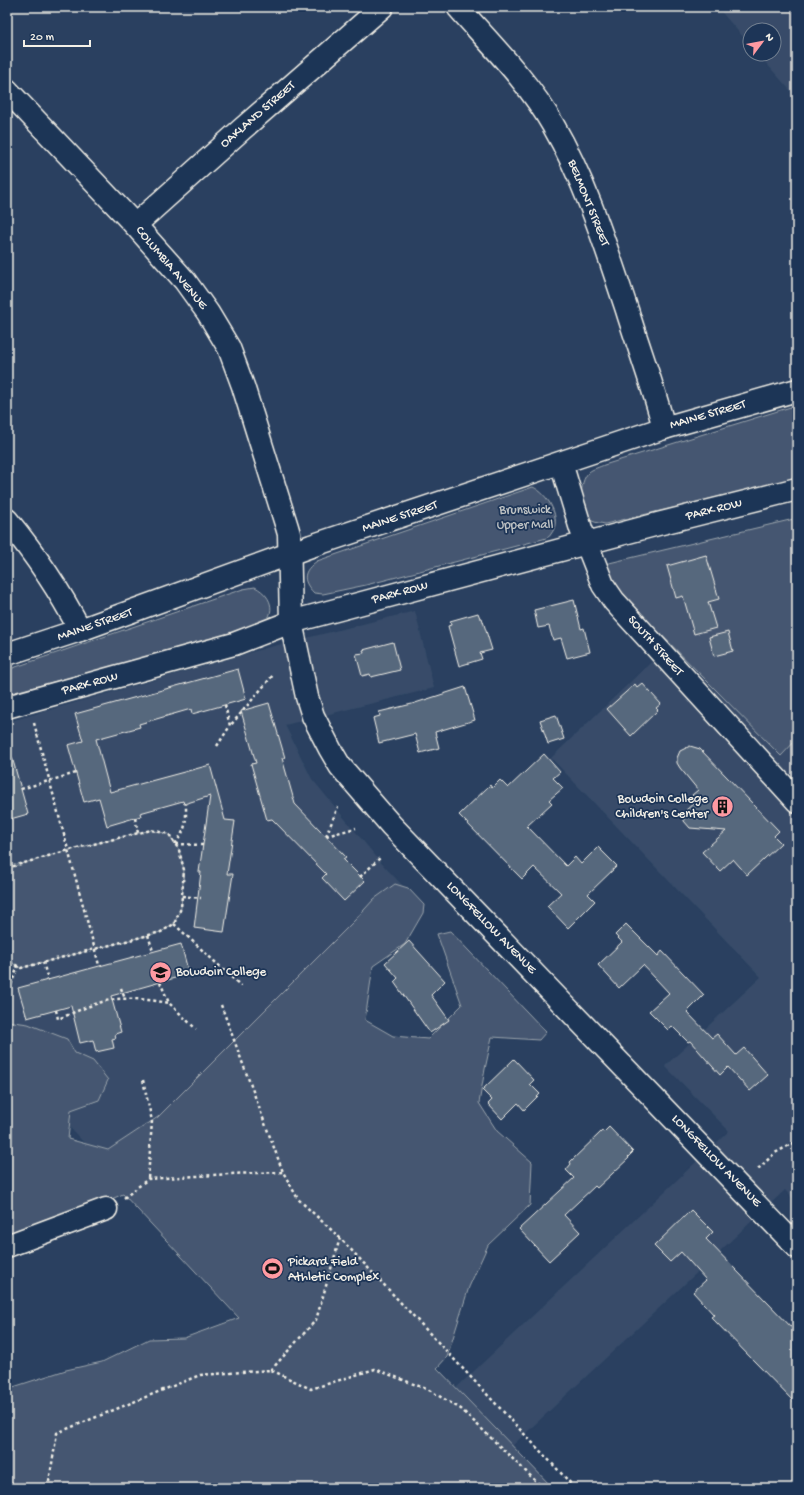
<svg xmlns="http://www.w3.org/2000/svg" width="804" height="1495" viewBox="0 0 804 1495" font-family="'Gochi Hand',sans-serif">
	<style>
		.built { fill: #374c69 }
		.green { fill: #445771; stroke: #9ca4ac }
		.building { fill: #56677d; stroke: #f4f1e8 }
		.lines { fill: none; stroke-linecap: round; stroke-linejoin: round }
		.street-casing { stroke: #f4f1e8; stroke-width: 25 }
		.secondary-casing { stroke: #f4f1e8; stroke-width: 25 }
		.path { stroke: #f4f1e8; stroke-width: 2.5; stroke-dasharray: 3 3; stroke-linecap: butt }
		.street { stroke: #1d3557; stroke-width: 22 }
		.secondary { stroke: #1d3557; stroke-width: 22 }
		.labels { text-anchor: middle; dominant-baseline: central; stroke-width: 3.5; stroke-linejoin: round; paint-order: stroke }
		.street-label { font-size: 13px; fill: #f4f1e8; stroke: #1d3557 }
		.park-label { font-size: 13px; fill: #bfc3c4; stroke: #1d3557 }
		.poi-label { font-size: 13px; fill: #f4f1e8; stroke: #1d3557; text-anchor: start }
	</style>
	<rect width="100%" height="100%" fill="#2a4060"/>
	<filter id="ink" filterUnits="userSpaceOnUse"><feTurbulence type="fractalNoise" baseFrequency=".025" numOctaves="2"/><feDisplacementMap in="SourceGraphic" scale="8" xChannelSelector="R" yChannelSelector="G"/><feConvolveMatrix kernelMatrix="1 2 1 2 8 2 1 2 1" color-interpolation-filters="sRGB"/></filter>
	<g filter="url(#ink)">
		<g class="built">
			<path d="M717,7H797V98L758,54H774V30H750V45Z"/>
			<path d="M797,518V1203L785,1190L512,1446L456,1388L729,1131L665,1066L761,977L551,758L670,644L632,605L605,564Z"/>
			<path d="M415,611L434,688L285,725L312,779L383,865L403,886L108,1169L7,1059V722L266,648Z"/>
		</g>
		<g class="green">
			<path d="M797,405V478L605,524C601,523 596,523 592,521C579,513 578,482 589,472C592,469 600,467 604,465Z"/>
			<path d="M533,487C548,494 563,519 551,534C550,537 546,538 543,539L366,585L323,594L314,593C301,580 303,571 317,561Z"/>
			<path d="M794,519L797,531V739L781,756L632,605L612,581L605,564Z"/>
			<path d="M255,587C274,597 277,616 258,628L7,694V670L243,589Z"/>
			<path d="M151,830L169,834L179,850L184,870L181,908L174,924L161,932L21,968L7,960V868L69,850Z"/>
			<path d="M395,884L408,888L424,905L423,913L405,944L373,966L365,1020L393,1036L428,1039L462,1005L437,934L450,931L546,1032L539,1040L492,1037L485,1069L479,1103L497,1131L532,1162L530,1205L488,1245L469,1287L447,1357L437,1368L553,1488H7V1389L66,1370L102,1362L149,1339L184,1338L239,1318L123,1194L87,1210L7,1242V1021L28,1024L67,1039L75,1053L93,1061L108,1080L99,1100L71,1110L68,1139L108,1150L158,1117L355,920L374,899Z"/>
		</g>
		<g class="building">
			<path d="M706,555L719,599L708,602L716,628L694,634L683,596L676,598L667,566Z"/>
			<path d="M574,600L581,629L584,628L590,652L567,658L561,638L553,640L549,626L538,628L534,610Z"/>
			<path d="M478,613L480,618H482L492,650L480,653L482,659L459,666L448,626L451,625L450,621Z"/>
			<path d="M728,632L733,651L714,656L709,637Z"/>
			<path d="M393,642L400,670L371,677L370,674L362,676L356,654L364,653L363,650Z"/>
			<path d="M238,669L246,699L192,714L191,709L139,724L140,727L96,739L110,792L210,765L225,820L235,821L227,874H233L224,932L194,928L201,872H199L210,796L184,804L183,801L140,813L141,816L107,826L99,798L84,802L68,745L83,741L75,714Z"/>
			<path d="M642,683L661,704L656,708L658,710L631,736L607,709L635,684L637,687Z"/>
			<path d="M465,687L475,720L435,732L439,748L420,753L415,734L379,743L373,718L380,716L379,712L412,704Z"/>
			<path d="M269,703L285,758H282L295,804L346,857L343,859L365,881L344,901L322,878L326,874L272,819L267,820L251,764L256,763L241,711Z"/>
			<path d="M556,715L564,739L548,744L540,720Z"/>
			<path d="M690,746L700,749L779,831L774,836L781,843L747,875L733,859L720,871L702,852L726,831L690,828L684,821V812L697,800L692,795L698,790L680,768L677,763V758L680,751Z"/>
			<path d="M544,754L560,772L553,778L563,788L549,800L552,803L527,826L566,866L575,857L581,864L598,847L617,866L588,894L595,901L568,928L547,906L561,893L534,867L522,879L459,815L490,785L492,788L500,780L508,788Z"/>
			<path d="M12,757L28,814L7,820V758Z"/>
			<path d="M626,924L658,956L662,951L704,995L687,1012L712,1038L717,1034L736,1055L744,1048L768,1075L750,1091L728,1067L720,1075L690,1041L688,1042L672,1026L668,1030L649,1011L669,993L643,965L619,988L598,965L622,942L615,935Z"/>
			<path d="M409,941L445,981L431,995L449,1020L430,1033L394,982L398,978L385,963Z"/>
			<path d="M181,944L189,974L111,996L121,1032L115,1034L116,1038L112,1039L114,1048L96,1052L93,1040L80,1043L71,1006L27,1018L18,988Z"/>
			<path d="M514,1059L534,1080L530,1084L540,1094L524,1110L518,1103L502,1119L488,1104L492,1100L482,1090Z"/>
			<path d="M609,1127L633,1152L628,1157L629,1158L597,1188L595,1186L564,1215L580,1232L549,1261L519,1229L574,1178L566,1170L571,1164L570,1162L602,1131L604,1132Z"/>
			<path d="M691,1210L713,1232L706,1239L797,1333V1405L711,1317L714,1315L693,1292L706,1280L681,1252L670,1262L654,1246Z"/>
		</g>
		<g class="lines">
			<defs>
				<g id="street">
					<path d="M458,7C491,45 528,81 553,125C586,182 606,247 627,310C639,349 654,388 664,428"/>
					<path d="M7,90L135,225L185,281L208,313L229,348L243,386L287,527L289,534L291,622L307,697L313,716L330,749L340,766L391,825L797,1247"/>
					<path d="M135,225L241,130L382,7"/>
					<path d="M561,463L581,529L603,585L614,601L797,801"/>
					<path d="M7,520C35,554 60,591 80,630"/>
					<path d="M7,707L234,644L291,622L658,524L797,489"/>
					<path d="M7,1246L106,1209"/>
				</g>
				<path id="secondary" d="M7,654L80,630L311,546L664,428L797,390"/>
			</defs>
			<use href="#street" class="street-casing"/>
			<use href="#secondary" class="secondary-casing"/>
			<g class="path">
				<path d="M225,705L230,726L274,674"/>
				<path d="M34,723L99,965"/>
				<path d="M217,746L230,726"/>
				<path d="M21,789L76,773"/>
				<path d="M135,818L138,833"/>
				<path d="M326,836L338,807"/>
				<path d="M326,836L356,828"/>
				<path d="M175,844C187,828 186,823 186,804"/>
				<path d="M176,844L203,845"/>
				<path d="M7,868L69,850L151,830L169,834L179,850L184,870L181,908L174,924L161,932L21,968L7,960"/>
				<path d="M360,877L381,857"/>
				<path d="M182,896L201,898"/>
				<path d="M174,924L241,986"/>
				<path d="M148,935L153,951"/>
				<path d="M43,962L48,980"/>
				<path d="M160,982L169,1003L196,1029"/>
				<path d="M121,988L125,999"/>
				<path d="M7,996L18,966"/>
				<path d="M221,1005L283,1172L298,1199L340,1238L575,1488"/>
				<path d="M56,1010L58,1019C76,1012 97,1001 117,999C134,998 152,1000 169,1003"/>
				<path d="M143,1080L152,1121L148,1179"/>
				<path d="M758,1169L775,1153L797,1141"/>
				<path d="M124,1198L148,1179L230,1174L283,1172"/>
				<path d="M271,1370L316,1320L340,1238"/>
				<path d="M48,1488L57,1433L200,1375L271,1370L311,1389L375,1369L429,1390L461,1409L543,1488"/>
			</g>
			<use href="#street" class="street"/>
			<use href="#secondary" class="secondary"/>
		</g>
	</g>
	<defs>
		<symbol id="building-disc" viewBox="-11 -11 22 22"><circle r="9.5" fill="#ff9aa2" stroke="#1d3557"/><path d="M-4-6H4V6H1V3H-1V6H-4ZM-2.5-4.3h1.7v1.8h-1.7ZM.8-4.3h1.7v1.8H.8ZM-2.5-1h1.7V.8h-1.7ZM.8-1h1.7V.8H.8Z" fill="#111"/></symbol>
		<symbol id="university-disc" viewBox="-11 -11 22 22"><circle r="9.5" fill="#ff9aa2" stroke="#1d3557"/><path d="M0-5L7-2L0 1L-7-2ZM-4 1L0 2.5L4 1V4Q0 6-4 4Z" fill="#111"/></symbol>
		<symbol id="stadium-disc" viewBox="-11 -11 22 22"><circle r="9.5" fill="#ff9aa2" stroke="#1d3557"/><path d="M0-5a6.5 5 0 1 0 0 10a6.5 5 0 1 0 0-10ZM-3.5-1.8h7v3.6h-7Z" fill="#111"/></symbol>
	</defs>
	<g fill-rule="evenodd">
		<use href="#building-disc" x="710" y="794" width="25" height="25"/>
		<use href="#university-disc" x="148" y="960" width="25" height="25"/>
		<use href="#stadium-disc" x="260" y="1256" width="25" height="25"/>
	</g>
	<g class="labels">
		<g class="street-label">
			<text transform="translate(258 115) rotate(-41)">OAKLAND STREET</text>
			<text transform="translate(588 203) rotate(68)">BELMONT STREET</text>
			<text transform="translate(171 268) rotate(50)">COLUMBIA AVENUE</text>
			<text transform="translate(708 415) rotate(-16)">MAINE STREET</text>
			<text transform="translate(714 510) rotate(-14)">PARK ROW</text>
			<text transform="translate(400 517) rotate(-18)">MAINE STREET</text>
			<text transform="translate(400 593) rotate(-15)">PARK ROW</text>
			<text transform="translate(95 625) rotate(-19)">MAINE STREET</text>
			<text transform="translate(655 646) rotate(48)">SOUTH STREET</text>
			<text transform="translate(90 684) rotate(-15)">PARK ROW</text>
			<text transform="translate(491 928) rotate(46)">LONGFELLOW AVENUE</text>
			<text transform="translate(716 1161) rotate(46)">LONGFELLOW AVENUE</text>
		</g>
		<g class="park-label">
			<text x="525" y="510">Brunswick<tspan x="525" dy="15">Upper Mall</tspan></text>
		</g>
		<g class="poi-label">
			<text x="708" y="799" text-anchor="end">Bowdoin College<tspan x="708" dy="15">Children's Center</tspan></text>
			<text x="176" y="972">Bowdoin College</text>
			<text x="288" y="1262">Pickard Field<tspan x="288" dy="15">Athletic Complex</tspan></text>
		</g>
	</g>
	<rect width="804" height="1495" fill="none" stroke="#1d3557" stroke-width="24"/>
	<rect x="12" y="12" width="780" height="1471" fill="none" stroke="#f4f1e8" stroke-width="1.5" filter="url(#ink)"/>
	<g transform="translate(762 42) rotate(58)"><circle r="19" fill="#1d3557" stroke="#738091"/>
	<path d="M0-3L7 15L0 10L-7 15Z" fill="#ff9aa2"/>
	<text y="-6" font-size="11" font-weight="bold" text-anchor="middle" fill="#f4f1e8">N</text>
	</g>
	<path d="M24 40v6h66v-6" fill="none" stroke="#f4f1e8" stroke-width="2"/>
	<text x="30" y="40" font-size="12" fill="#f4f1e8" stroke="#1d3557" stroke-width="3" paint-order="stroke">20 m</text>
</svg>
